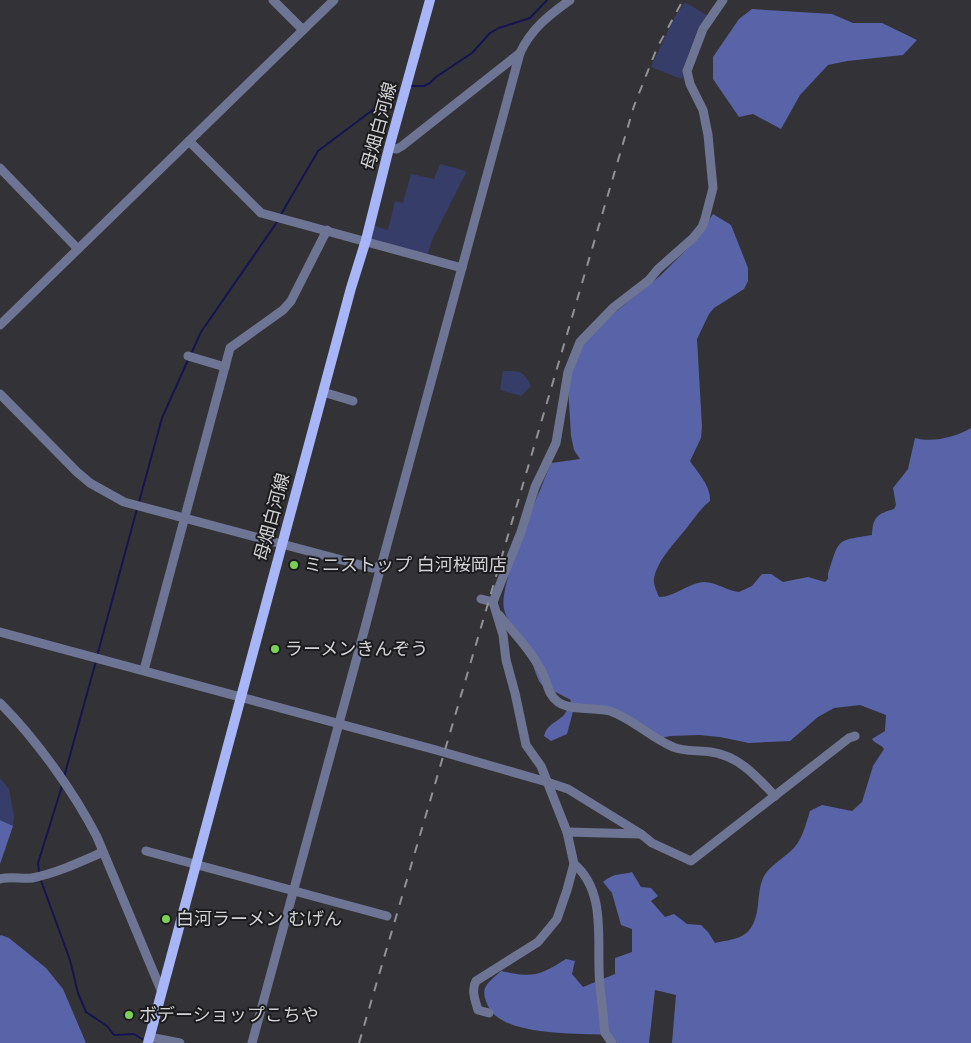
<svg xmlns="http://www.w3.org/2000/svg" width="971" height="1043" viewBox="0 0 971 1043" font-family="'DM Sans','Noto Sans JP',sans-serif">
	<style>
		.green { fill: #363d68 }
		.forest { fill: #5963a8 }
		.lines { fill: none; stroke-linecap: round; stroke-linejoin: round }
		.stream { stroke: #151351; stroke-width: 2 }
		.minor { stroke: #6e7594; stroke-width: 9 }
		.major { stroke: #a8b5f6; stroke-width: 10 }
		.rail { stroke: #919295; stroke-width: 2; stroke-dasharray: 9 9; stroke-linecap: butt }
		.poi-dot { fill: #7bd156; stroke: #1b1b1d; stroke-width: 2 }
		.labels { text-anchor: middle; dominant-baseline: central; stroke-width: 4; stroke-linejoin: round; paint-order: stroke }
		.street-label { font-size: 18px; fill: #d1d2d4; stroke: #1b1b1d }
		.poi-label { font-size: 18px; fill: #d1d2d4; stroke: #1b1b1d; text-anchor: start }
	</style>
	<rect width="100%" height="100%" fill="#333337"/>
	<g class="green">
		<path d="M685,2L708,16L690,49L682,79L651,67L674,18Z"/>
		<path d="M440,164L466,171V173L432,240L427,257L369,240L374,226L388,230L395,201L403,203L411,174L434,179Z"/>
		<path d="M503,371C520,371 523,370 531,386L521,396L500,390Z"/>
		<path d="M0,778L9,789L14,816L13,826L0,820Z"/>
	</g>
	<g class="forest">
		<path d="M752,9L832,14L853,23H882L917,40L903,55L847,61L828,65L800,95L781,129L753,114L739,117L713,79V57L739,19Z"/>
		<path d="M713,214L731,225L748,268V281L744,289L714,308L709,314L697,339L702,427L701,438L690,461C698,473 711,486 710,501C701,508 696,516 689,525C677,541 659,557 654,578C653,584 657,592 659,597C675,597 688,583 704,582C717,582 727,591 739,592L752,586L762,574H771L783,582L808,577L825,582L828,579V574C840,538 835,541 872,535C873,517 877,514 894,509L896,505L893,488L908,469L915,438C932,443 956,437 971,428V1043H672L676,995L655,990L649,1043H617L610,1035C580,1033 502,1037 488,1006C479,987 487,984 501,971C533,978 539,976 566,959L575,961L572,974L583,987L615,974V958L632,952V929L621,925L612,893L603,882C616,872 617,876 632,872L641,887L651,888L658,896L651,901L665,917L674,914L687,924L701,925L708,932L715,943C727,940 742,940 750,929C760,916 757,898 761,884C765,866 787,858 797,844C804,834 806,823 810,811L822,805L852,811L862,802L873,766L884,749C881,744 875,744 872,739L885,731L886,715L860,705L834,708L818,717L790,741L749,743L720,737L699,735L670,736L654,740L621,719L594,706L575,704L567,734L551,741L544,736C547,724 556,723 564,715C567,711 569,705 571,700L542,685L539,681C533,668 530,654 525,641C520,630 507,623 504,609C498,584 540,492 551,463L580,459L574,450L571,436L568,386L579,348L603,322L660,276L695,241Z"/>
		<path d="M0,820L13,826L0,864Z"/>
		<path d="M1,935L9,938L46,968L63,989L86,1043H0V936Z"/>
	</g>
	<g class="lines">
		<g class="stream">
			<path d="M410,86H424L430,83L436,77L472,53L490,33L499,28L530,18L547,0"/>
			<path d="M280,216L318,151L398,91"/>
			<path d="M191,354L201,332L277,222"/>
			<path d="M139,502L162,418L188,360"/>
			<path d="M97,656L137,509"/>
			<path d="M64,777L96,661"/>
			<path d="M39,872L38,863L62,786"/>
			<path d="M40,878L70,960L78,993L86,1012L107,1026L114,1035L134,1034L142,1039"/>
		</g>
		<g class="minor">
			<path d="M273,0L303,30"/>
			<path d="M189,141L261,213L462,268"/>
			<path d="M389,148L397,149L402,146L520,53"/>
			<path d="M0,168L78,249"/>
			<path d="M0,325L334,0"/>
			<path d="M188,356L225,367"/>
			<path d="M323,392L353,401"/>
			<path d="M0,394L77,472L90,483L124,502L372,568L378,567L382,563L520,53C531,29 549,15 570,0"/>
			<path d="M481,599L493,602"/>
			<path d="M499,615C515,634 534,654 544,676C548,686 549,696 558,702C571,711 595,707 610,711C633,719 651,738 673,747C684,752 699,750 711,752C739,756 756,776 775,796"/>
			<path d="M0,632L436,750L547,782L568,789L641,834L652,843L691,861L849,738L855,736"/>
			<path d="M144,670L230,348L283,310L291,301L327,230"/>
			<path d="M0,703C36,739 74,792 97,837L161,990"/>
			<path d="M567,832L641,834"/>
			<path d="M146,851L387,916"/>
			<path d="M574,864C604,889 598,933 599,968C599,988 603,1007 604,1026L605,1033L612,1043"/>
			<path d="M0,879C10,876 21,879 32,878C57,873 80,862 103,852"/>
			<path d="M489,1013L478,1010C475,1000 471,990 476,981L538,942L557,919L567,890L574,864L567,832L541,766L526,745L515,693L506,660L503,635L493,602L521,532L535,487L556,443L568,372L580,342L614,307L649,280L658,269L693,238L702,227L705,219L713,188L708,135L703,110L690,84L687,71L703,29L723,0"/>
			<path d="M149,1037L180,1043"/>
			<path d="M252,1043L366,624L380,570L378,567"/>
		</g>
		<path class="major" d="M148,1043L351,288L366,240L389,148L430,0"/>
		<path class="rail" d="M359,1043L634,106L657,48L683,0"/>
	</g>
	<g class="poi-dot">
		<circle cx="294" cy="565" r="5"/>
		<circle cx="275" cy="649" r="5"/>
		<circle cx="166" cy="919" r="5"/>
		<circle cx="129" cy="1015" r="5"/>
	</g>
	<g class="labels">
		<g class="street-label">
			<text transform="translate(379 126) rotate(-75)">母畑白河線</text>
			<text transform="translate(272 517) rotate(-75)">母畑白河線</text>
		</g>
		<g class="poi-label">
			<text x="304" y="565">ミニストップ 白河桜岡店</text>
			<text x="285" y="649">ラーメンきんぞう</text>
			<text x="176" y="919">白河ラーメン むげん</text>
			<text x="139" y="1015">ボデーショップこちや</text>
		</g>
	</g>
</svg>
